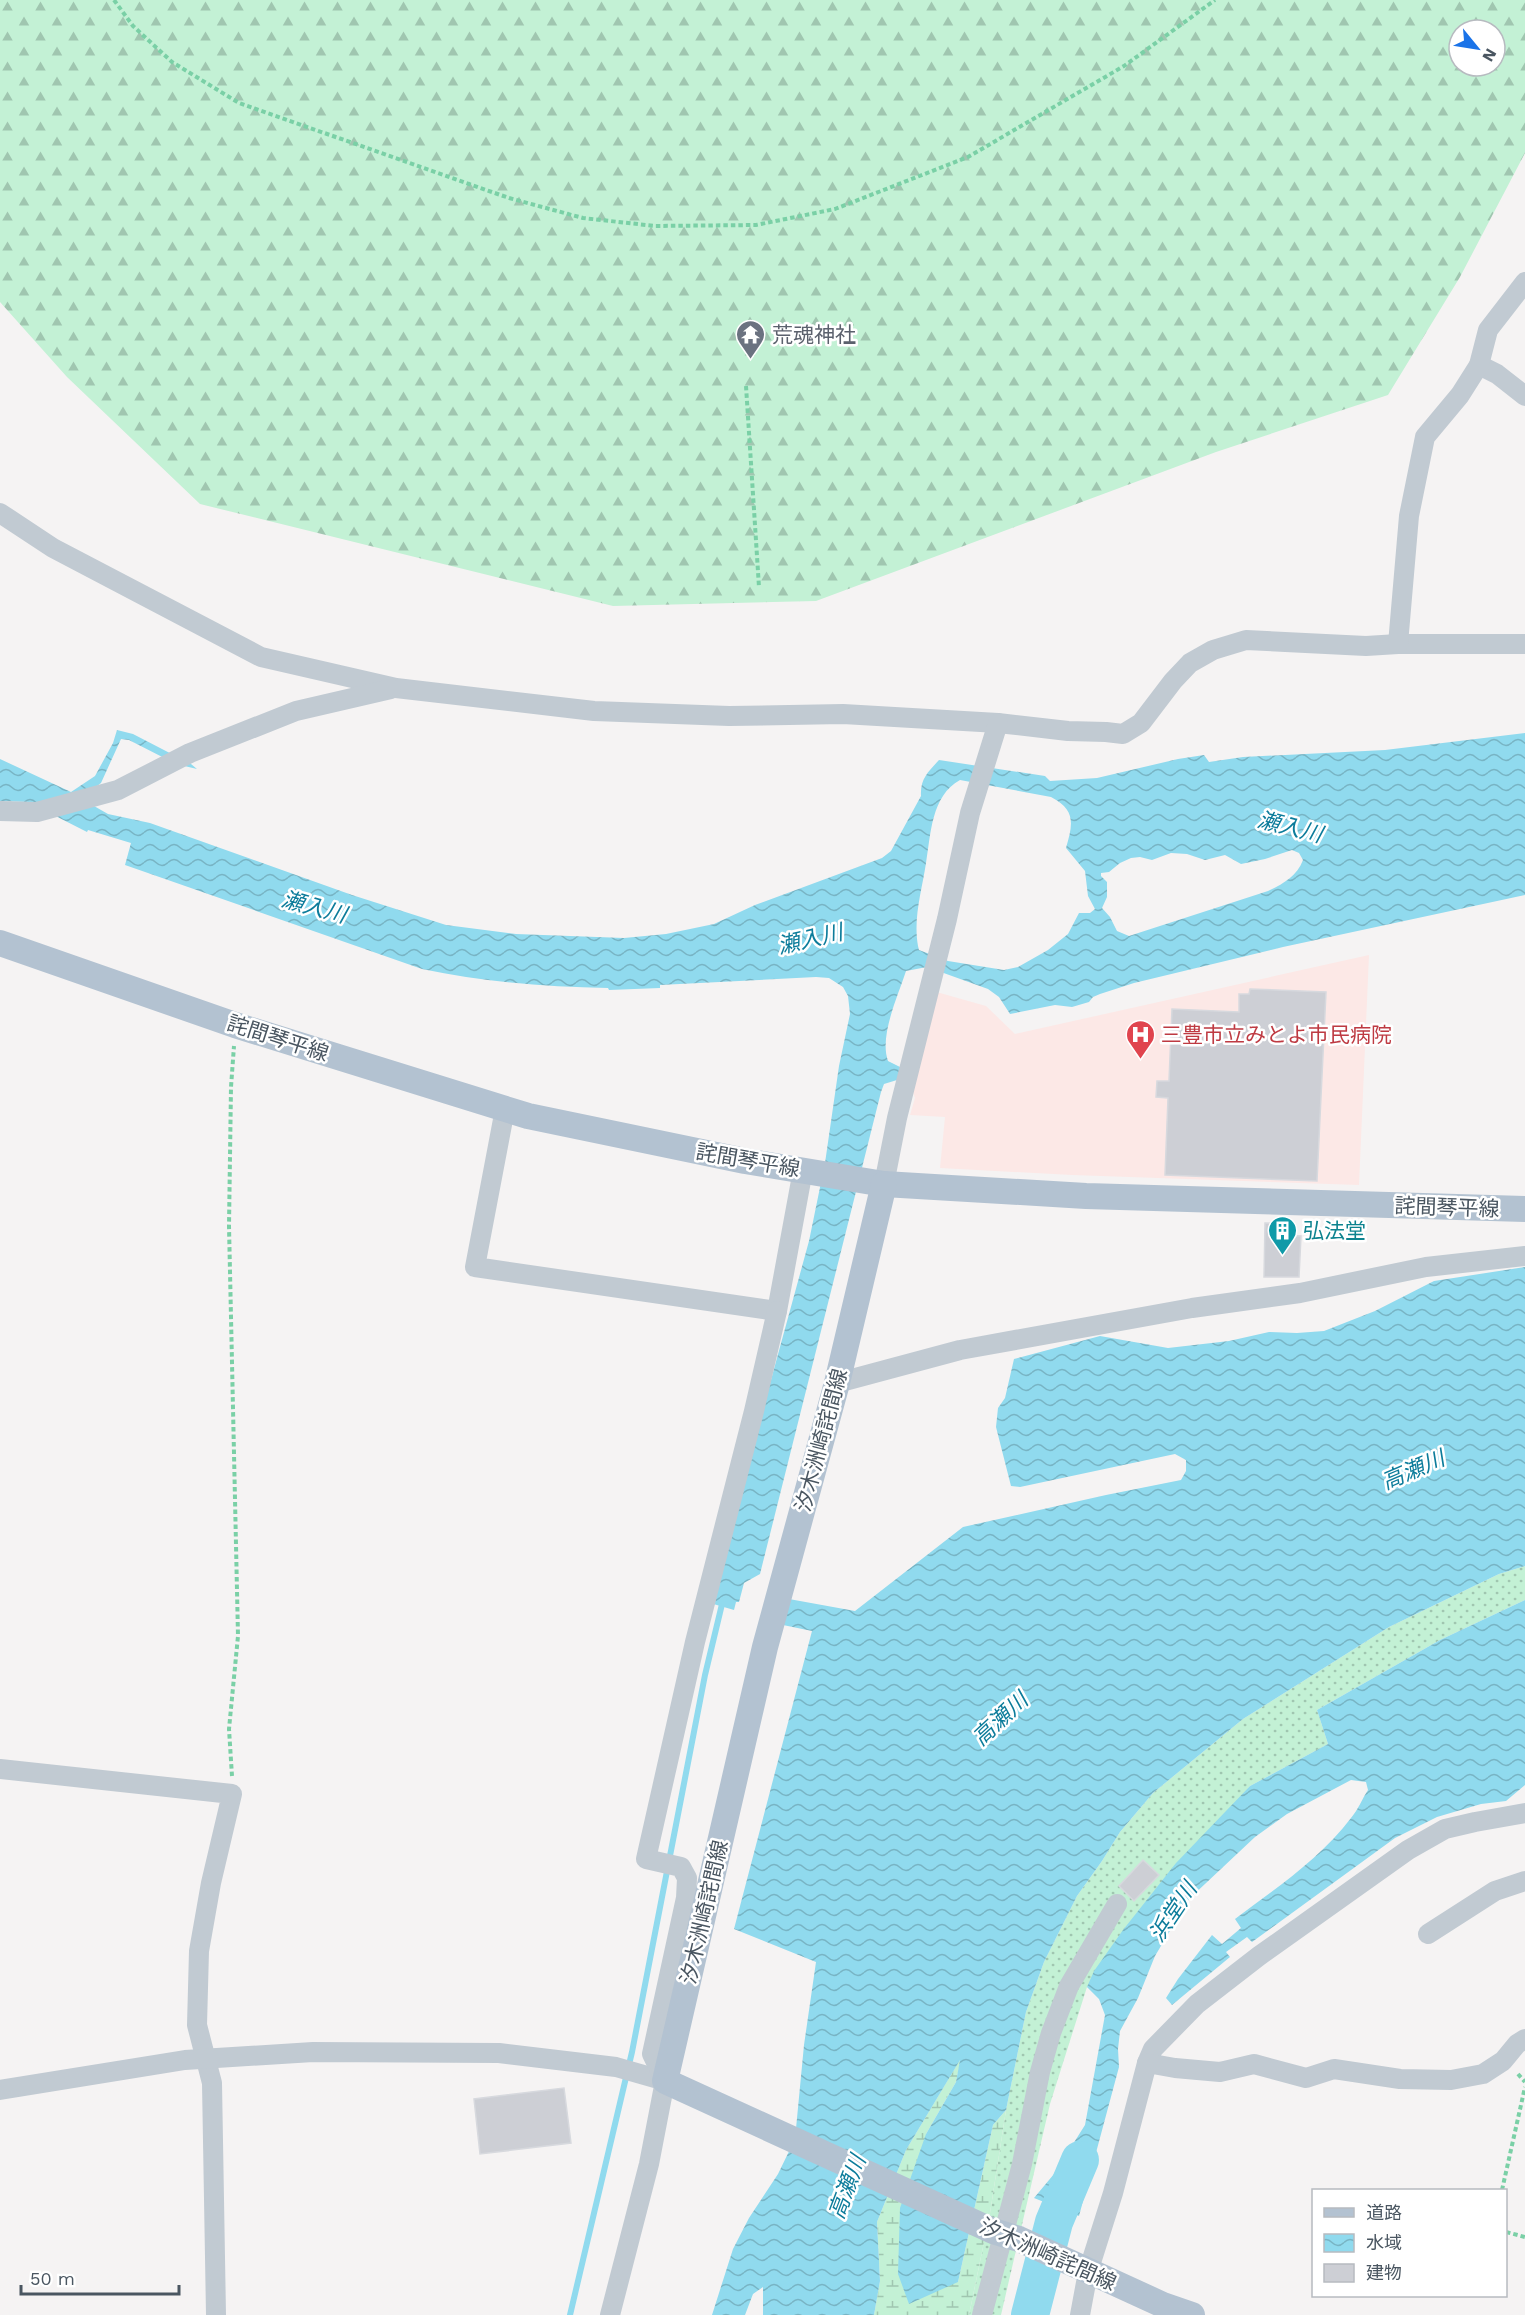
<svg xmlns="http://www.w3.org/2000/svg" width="1525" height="2315" viewBox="0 0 1525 2315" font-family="'Work Sans','Noto Sans JP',sans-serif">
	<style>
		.medical { fill: #fce8e6 }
		.grass { fill: url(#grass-dots) }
		.forest { fill: url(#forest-firs); fill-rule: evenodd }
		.wetland { fill: url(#wetland-marsh) }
		.water { fill: url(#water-waves); fill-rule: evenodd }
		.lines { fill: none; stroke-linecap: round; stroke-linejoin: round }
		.stream { stroke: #90daee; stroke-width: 6 }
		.river { stroke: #90daee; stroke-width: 38 }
		.building { fill: #cdcfd5; stroke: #d7d9de; stroke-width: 1.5 }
		.path { stroke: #7ad0a6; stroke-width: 4; stroke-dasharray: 4.5 3; stroke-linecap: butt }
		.minor { stroke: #c1cad2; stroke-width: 20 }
		.major { stroke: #b3c2d1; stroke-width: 26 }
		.labels { text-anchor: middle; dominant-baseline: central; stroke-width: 5; stroke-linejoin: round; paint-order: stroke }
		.worship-label { font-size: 21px; fill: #5b616d; stroke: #fff; text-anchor: start }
		.health-label { font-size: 21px; fill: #be3a42; stroke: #fff; text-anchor: start }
		.street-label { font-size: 21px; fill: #4a5661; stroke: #fff }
		.culture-label { font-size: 21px; fill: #0d838f; stroke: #fff; text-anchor: start }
		.water-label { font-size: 22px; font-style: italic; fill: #0c7c9b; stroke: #fff }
	</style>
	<defs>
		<pattern id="grass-dots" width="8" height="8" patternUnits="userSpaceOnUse" patternTransform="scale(1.5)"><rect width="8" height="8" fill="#c3f1d5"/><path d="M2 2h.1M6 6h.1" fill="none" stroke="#a0c6b0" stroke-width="1.8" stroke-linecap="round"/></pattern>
		<pattern id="forest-firs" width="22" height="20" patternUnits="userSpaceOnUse" patternTransform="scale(1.5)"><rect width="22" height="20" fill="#c3f1d5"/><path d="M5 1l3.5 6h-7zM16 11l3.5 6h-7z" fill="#a0c6b0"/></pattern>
		<pattern id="wetland-marsh" width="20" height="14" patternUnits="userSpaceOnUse" patternTransform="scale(1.5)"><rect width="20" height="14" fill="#c3f1d5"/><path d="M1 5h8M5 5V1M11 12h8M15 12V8" fill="none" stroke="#a0c6b0"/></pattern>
		<pattern id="water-waves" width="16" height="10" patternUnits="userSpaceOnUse" patternTransform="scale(1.5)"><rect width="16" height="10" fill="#90daee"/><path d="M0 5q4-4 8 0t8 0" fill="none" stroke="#78b4c4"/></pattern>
	</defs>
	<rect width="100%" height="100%" fill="#f5f3f3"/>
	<path class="medical" d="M1369,955L1359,1185L1072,1175L940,1168L945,1117L910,1115L915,1098L911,1086L933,991L986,1006L1015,1034Z"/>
	<path class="grass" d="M1525,1566V1600L1440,1640L1317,1710L1328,1744L1250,1786L1087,1987L1050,2104L1001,2315H969L990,2213L1006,2110L1026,2012L1044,1962L1077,1896L1102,1861L1120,1832L1153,1793L1243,1719L1389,1627L1499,1574Z"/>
	<path class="forest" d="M0,0H1525V153L1460,277L1388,395L1216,452L816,601L613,606L200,504L67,377L0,302ZM1459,30H1495V66H1459Z"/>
	<path class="wetland" d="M961,2058L956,2082L926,2134L958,2282L993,2125L1006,2110L990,2213L969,2315H874L880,2281L877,2222L906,2150Z"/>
	<g class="water">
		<path d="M117,730L133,734L191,764L197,769L176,764L129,740L121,739L101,783L80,798L108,814L150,823L352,895L446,925L516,934L624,938L666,934L714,924L755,905L882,858L891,851L921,796C920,779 928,772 939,760L1045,776L1050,781L1097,778L1178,759L1204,755L1209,762L1243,757L1385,750L1525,733V895L1283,947L1134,983L1100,994L1093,997L1089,1002L1072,1007L1055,1005L1010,1014L999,997L988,989L927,967L906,971C898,996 879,1036 888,1061L902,1068L897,1080L884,1084L881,1092L760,1574L744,1583L739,1602H736L734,1610L710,1603L809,1241L825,1163L839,1066L850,1014L848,996L843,987L829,978L816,977L660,985V988L609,990L608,988C545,987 484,982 422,969L125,865L131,843L88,830L87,832L28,802L0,801V759L71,792L95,776L113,743ZM960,780L1051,797C1076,810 1073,824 1066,848L1085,871L1088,896L1095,909L1090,913H1079L1068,934L1048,950L1018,967L1004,970L948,961L919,950L918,946C913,918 922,890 926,863C931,834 931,796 960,780ZM1292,850L1299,853L1303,860C1297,876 1283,884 1268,891L1129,936L1117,931L1110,917L1102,908L1107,897V882L1101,876V873L1109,872L1120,863L1131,858L1140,857L1152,860L1171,853L1187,854L1205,860L1225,855L1241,864L1265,859Z"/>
		<path d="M1525,1267V1566L1499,1574L1389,1627L1243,1719L1153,1793L1120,1832L1102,1861L1077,1896L1044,1962L1026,2012L1006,2110L993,2125L958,2282L909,2304L898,2274L900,2208L926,2134L956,2082L960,2060L906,2150L877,2222L880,2281L874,2315H763V2287L753,2294L745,2315H712L733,2249L749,2218L778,2174L795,2139L804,2045L816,1962L734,1929L812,1631L783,1625L789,1599L855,1611L963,1527L1106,1495L1181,1480L1186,1471V1460L1175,1454L1020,1487L1011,1486L996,1427L998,1408L1005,1398L1014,1359L1100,1336L1168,1348L1229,1341L1269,1332L1297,1333L1324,1331L1375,1311L1434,1281Z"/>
		<path d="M1525,1600V1785L1506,1801L1481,1804L1437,1817L1395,1838L1252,1942L1247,1937L1226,1952L1230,1957L1172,2005L1166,1998L1178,1979L1212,1935L1222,1944L1241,1928L1235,1919C1275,1889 1320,1859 1351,1818C1358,1810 1362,1799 1368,1790L1366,1782L1351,1780L1287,1814L1255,1837L1189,1899L1155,1956L1138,1998L1120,2031L1118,2049L1119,2067L1079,2216L1034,2198L1054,2174L1085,2125L1105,2015L1099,1999L1087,1987L1094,1971L1123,1930L1176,1863L1250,1786L1328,1744L1317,1710L1440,1640Z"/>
	</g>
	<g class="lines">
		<path class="stream" d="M570,2315L632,2052L705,1675L723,1600"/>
		<path class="river" d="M1030,2315L1054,2222L1080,2160"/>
	</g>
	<g class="building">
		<path d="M1250,989L1326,992L1317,1181L1165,1175L1168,1098L1156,1097L1157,1081H1169L1172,1009L1239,1012V994H1249Z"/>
		<path d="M1265,1223L1285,1224L1284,1235L1301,1236L1299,1277H1264Z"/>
		<path d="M1143,1860L1159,1875L1134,1901L1119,1886Z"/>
		<path d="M564,2088L571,2143L480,2154L474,2099Z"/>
	</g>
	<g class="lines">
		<g class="path">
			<path d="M114,0L133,26L172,62L239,103L509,198L583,218L655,226L756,225L835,209L968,157L1124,66L1215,0"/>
			<path d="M746,386L759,587"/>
			<path d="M232,1776L229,1729L238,1636L229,1226L231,1087L234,1046"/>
			<path d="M1518,2074L1525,2082"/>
			<path d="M1502,2190L1525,2087"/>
			<path d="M1506,2232L1525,2237"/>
		</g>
		<g class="minor">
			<path d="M1479,365L1497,374L1525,396"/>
			<path d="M0,513L53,548L261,657L396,688L594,711L729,716L843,714L998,723L1068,731L1106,732L1123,734L1141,723L1173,681L1190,663L1213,650L1246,640L1366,646L1398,644H1525"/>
			<path d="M1398,644L1409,516L1425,437L1460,395L1479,365L1488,330L1525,282"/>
			<path d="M0,811L37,812L118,790L190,753L296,711L391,689"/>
			<path d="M505,1109L475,1267L777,1311L803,1170"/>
			<path d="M884,1184L897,1118L947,919L970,813L998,723"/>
			<path d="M837,1383L960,1350L1192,1308L1300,1293L1426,1267L1525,1256"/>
			<path d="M0,1769L232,1794L211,1883L199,1951L197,2025L212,2083L216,2315"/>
			<path d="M1428,1934L1495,1891L1525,1881"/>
			<path d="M1147,2063L1153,2049L1197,2004L1259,1956L1408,1850L1445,1829L1475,1822L1525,1813"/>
			<path d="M0,2090L185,2060L313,2052L499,2053L616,2067L665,2081"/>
			<path d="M610,2315L649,2164L665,2081L652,2054L686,1898L687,1878L681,1867L646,1859L695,1642L754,1411L777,1311"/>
			<path d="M982,2315L1022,2164L1040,2072L1051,2033L1069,1986L1117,1904"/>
			<path d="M1080,2315L1088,2272L1113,2193L1147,2063L1175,2068L1220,2072L1254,2064L1306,2078L1334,2069L1400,2079L1451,2080L1483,2074L1503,2061L1517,2044L1525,2039"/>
		</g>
		<g class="major">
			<path d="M0,943L235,1025L528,1116L745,1161L884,1184L1086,1196L1525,1209"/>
			<path d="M884,1184L837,1383L765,1647L665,2081L993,2231L1019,2239L1163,2305L1192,2315"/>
		</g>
	</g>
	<defs>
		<symbol id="temple-pin" viewBox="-11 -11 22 30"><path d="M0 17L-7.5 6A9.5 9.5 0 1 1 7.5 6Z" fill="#6b7280" stroke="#fff"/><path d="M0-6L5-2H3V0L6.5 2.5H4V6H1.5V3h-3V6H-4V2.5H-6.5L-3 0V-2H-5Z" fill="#fff"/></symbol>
		<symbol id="hospital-pin" viewBox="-11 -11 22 30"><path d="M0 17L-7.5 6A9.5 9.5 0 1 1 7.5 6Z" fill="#e0444e" stroke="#fff"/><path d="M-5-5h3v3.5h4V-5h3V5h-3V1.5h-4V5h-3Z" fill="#fff"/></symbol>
		<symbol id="building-pin" viewBox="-11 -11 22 30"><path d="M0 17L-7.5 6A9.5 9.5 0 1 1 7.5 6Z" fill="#0f9aa8" stroke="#fff"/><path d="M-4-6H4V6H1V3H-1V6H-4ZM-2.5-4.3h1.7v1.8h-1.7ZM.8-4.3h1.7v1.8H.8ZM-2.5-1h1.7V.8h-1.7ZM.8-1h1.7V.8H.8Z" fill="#fff"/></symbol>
	</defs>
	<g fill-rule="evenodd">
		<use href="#temple-pin" x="734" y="318" width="33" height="45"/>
		<use href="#hospital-pin" x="1124" y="1018" width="33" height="45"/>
		<use href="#building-pin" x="1266" y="1214" width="33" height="45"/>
	</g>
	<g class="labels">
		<g class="worship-label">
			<text x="772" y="334">荒魂神社</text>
		</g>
		<g class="health-label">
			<text x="1161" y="1034">三豊市立みとよ市民病院</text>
		</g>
		<g class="street-label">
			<text transform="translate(278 1038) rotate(18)">詫間琴平線</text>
			<text transform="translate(748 1160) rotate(10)">詫間琴平線</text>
			<text transform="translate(1447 1207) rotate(2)">詫間琴平線</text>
			<text transform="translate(821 1440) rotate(-75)">汐木洲崎詫間線</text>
			<text transform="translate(704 1912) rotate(-77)">汐木洲崎詫間線</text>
			<text transform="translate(1048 2254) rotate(24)">汐木洲崎詫間線</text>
		</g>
		<g class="culture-label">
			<text x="1303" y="1230">弘法堂</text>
		</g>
		<g class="water-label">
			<text transform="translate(1290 827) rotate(14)">瀬入川</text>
			<text transform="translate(314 907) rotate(15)">瀬入川</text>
			<text transform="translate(810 939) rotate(-13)">瀬入川</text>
			<text transform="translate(1413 1470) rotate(-23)">高瀬川</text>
			<text transform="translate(1000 1719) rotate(-43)">高瀬川</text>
			<text transform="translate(1173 1912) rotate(-56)">浜堂川</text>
			<text transform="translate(847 2187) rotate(-69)">高瀬川</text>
		</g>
	</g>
	<rect x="1312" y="2189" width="195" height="108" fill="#ffffff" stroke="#b7bbc0" stroke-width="1.5"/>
	<rect x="1324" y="2208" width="30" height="9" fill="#b3c2d1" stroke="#b7bbc0" stroke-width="1.5"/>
	<text x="1366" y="2219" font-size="18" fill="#4a5661">道路</text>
	<rect x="1324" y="2234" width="30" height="18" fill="url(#water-waves)" stroke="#b7bbc0" stroke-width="1.5"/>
	<text x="1366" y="2249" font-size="18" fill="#4a5661">水域</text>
	<rect x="1324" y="2264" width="30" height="18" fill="#cdcfd5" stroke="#b7bbc0" stroke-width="1.5"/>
	<text x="1366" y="2279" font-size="18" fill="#4a5661">建物</text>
	<g transform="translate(1477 48) rotate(120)"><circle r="28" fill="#ffffff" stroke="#b7bbc0" stroke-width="1.5"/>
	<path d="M0-4.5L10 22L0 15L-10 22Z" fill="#1a73e8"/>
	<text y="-9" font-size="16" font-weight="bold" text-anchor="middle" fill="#4a5661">N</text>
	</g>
	<path d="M21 2285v9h158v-9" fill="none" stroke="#4a5661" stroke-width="3"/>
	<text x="30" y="2285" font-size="18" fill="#4a5661" stroke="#ffffff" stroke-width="4.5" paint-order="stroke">50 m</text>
</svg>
